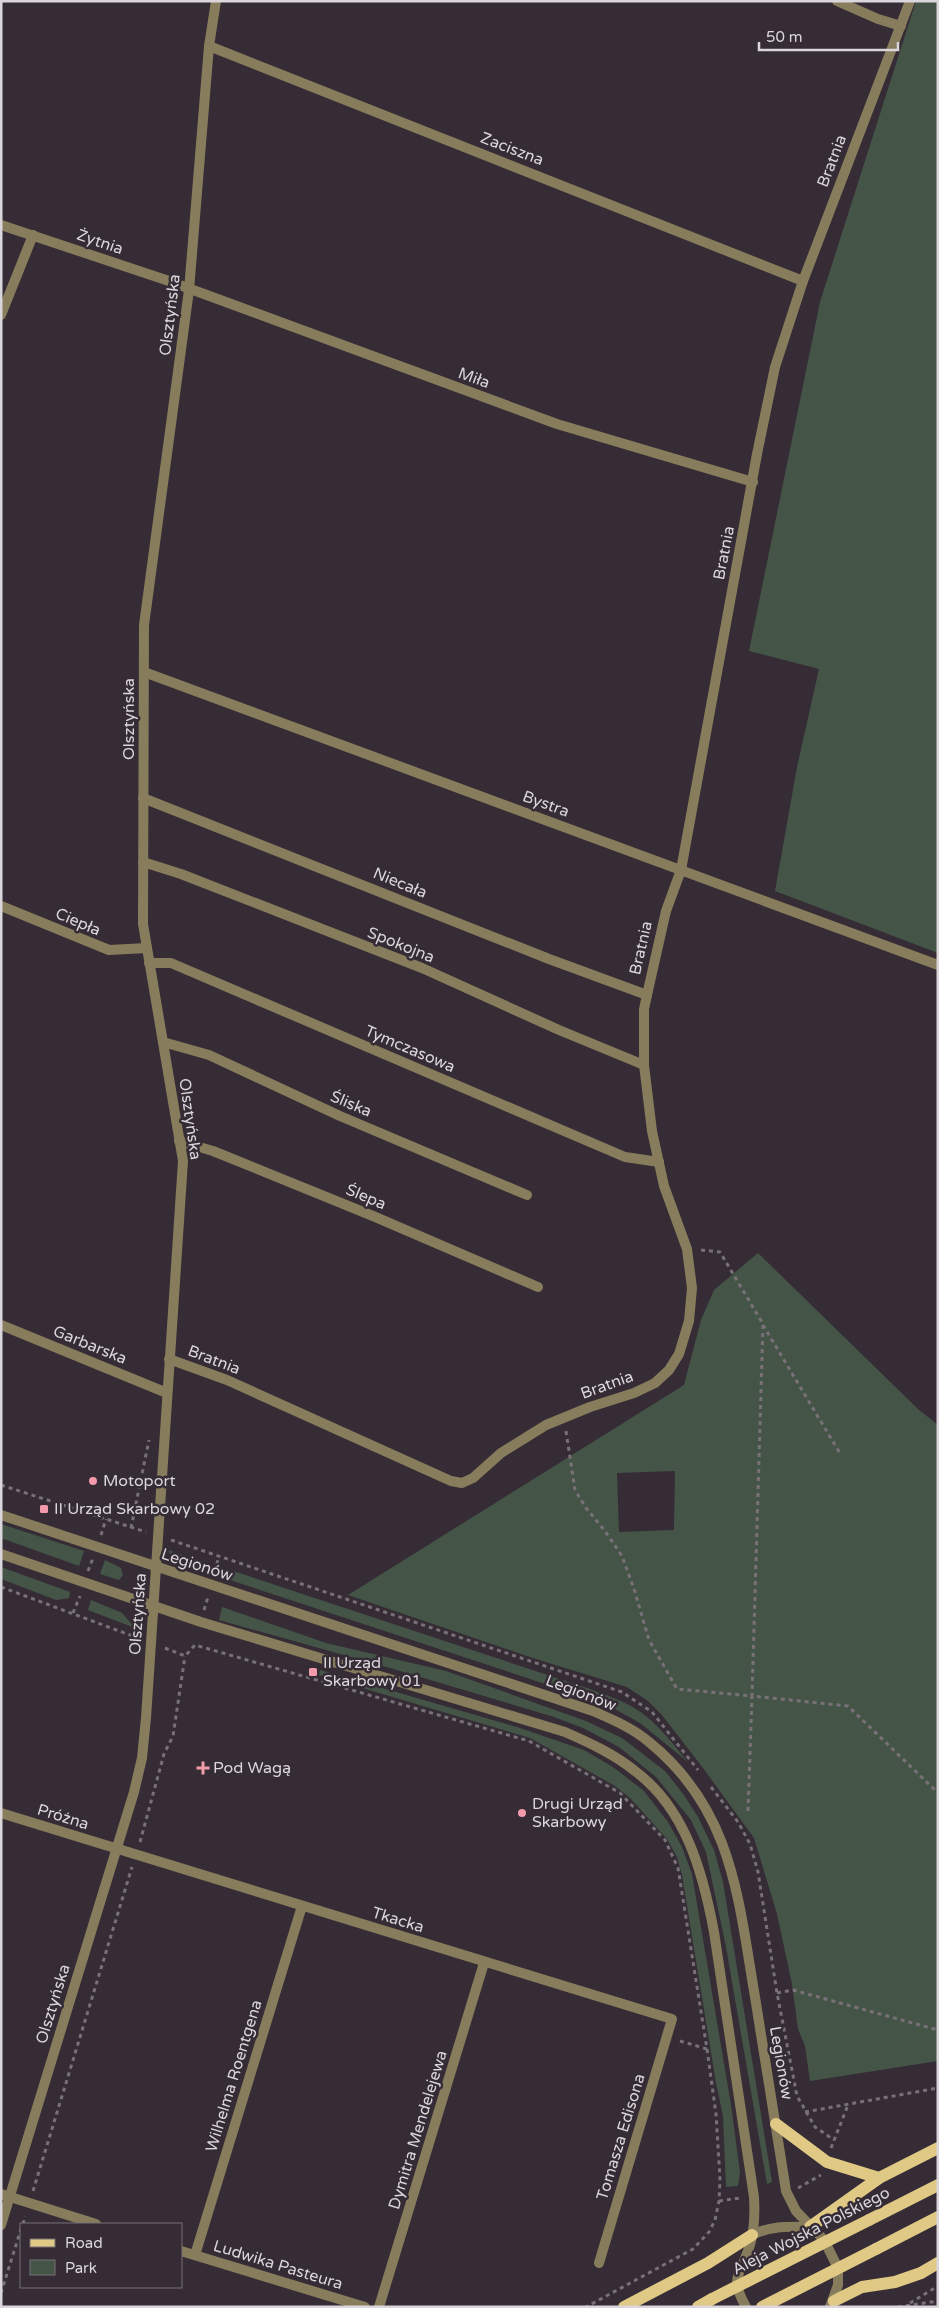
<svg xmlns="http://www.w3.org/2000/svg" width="939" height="2308" viewBox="0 0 939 2308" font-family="'Varela Round',sans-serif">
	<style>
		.green { fill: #445548; fill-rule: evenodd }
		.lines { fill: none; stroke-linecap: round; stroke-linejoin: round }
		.path { stroke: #787178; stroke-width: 3; stroke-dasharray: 4 4; stroke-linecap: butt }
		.minor { stroke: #877c5c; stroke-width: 10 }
		.tertiary { stroke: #877c5c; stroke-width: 10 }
		.primary { stroke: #e0c885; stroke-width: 12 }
		.primary-bridge { stroke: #e0c885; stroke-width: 12 }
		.poi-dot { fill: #f39aac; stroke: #352c35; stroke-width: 2 }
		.labels { text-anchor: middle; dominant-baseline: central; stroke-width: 5; stroke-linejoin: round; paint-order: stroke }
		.street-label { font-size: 16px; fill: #dbd6db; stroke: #352c35 }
		.poi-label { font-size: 16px; fill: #dbd6db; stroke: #352c35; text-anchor: start }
	</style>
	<rect width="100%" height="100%" fill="#352c35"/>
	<g class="green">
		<path d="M916,1H938V953L775,891L797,767L819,669L749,651L820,302Z"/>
		<path d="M758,1253L918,1409L938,1425V2061L810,2081L805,2046L798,2029L792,1984L777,1914L754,1838L703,1768L662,1715L648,1701L627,1687L536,1659L348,1595L684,1385L701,1320L714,1290ZM675,1471L674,1530L619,1532L617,1473Z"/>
		<path d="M1,1524L84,1551L79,1566L1,1538Z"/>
		<path d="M168,1550L210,1564L208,1572L176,1561L172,1558Z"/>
		<path d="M105,1560L121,1568L123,1575L119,1580L100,1574Z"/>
		<path d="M1,1567L70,1592L69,1598L56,1600L1,1579Z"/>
		<path d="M233,1571L590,1689C605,1695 622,1700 636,1709C657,1722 672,1743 688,1762L640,1723L606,1704L230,1580Z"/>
		<path d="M91,1600L122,1613L135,1628L88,1610Z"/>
		<path d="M222,1607L326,1643L446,1671L586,1721L622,1738L665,1771L684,1795L698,1817L714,1850L723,1882L772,2182L767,2184L726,1947L706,1852L691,1820L656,1777L619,1747L583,1728L554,1717L390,1668L219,1620Z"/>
		<path d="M320,1670L517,1727L584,1750L613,1767L644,1791L668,1822L682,1847L692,1874L731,2105L740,2172L738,2186L726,2187L723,2116L716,2083L682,1875L677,1857L667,1839L630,1798L615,1786L530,1738L319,1675Z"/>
	</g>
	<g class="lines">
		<g class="path">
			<path d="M763,1325L841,1455"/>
			<path d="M566,1431L575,1490L586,1508L605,1531L622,1556L634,1589L649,1640L677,1689L752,1696L763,1324L720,1252L701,1250"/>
			<path d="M1,1485L146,1532"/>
			<path d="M131,1528L149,1440"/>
			<path d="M101,1535L106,1519"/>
			<path d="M171,1540L622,1692L652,1712L698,1770"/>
			<path d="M88,1571L93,1558"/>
			<path d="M215,1572L219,1556"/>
			<path d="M1,1587L138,1638"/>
			<path d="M204,1610L208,1597"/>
			<path d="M73,1613L80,1596"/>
			<path d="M165,1648L185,1656L195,1645L529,1741L620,1793L665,1840L678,1868L707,2049L716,2114L720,2179L719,2201L715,2220L709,2232L693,2249L586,2307"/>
			<path d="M711,1787L738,1822L750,1844L758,1872L777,1993L797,2096L815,2127L834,2140"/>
			<path d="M748,1811L752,1696L848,1706L938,1793"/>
			<path d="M140,1842L164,1754L173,1736L185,1656"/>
			<path d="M777,1993L793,1990L938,2030"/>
			<path d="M680,2041L707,2049"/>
			<path d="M805,2112L938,2088"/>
			<path d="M831,2148L848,2105"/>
			<path d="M798,2188L821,2175"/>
			<path d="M33,2191L132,1867"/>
			<path d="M719,2201L740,2198"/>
			<path d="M23,2224L25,2216"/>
			<path d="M1,2293L21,2229"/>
			<path d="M910,2303L938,2286"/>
			<path d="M898,2307L938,2301"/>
		</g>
		<g class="minor">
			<path d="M837,1L878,19L901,26"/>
			<path d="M209,46L803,281"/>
			<path d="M1,225L166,280L557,424L753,482"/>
			<path d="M1,315L33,235"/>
			<path d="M144,672L938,965"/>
			<path d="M143,798L549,959L647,995"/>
			<path d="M143,862L181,874L422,968L559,1030L644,1065"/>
			<path d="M1,906L109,950L147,948"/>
			<path d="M149,963H171L625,1157L659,1162"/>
			<path d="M163,1042L209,1055L340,1116L527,1195"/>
			<path d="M179,1141L213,1151L373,1216L538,1287"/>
			<path d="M1,1325L167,1393"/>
			<path d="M169,1359L227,1380L451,1481L462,1483L473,1478L501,1453L546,1425L590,1407L634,1393L655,1383L669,1370L679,1354L689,1321L692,1288L687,1249L664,1186L652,1131L644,1065V1009L647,995L666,911L681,870L757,454L775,367L803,281L910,1"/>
			<path d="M1,1813L672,2019L599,2263"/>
			<path d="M1,2194L96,2224"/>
			<path d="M1,2225L134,1792L142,1758L146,1718L183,1161L143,924L144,625L189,290L209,46L216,1"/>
			<path d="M181,2251L365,2307"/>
			<path d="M195,2255L302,1906"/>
			<path d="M379,2307L484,1963"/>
		</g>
		<g class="tertiary">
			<path d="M1,1515L593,1711C613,1720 633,1728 649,1742C733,1810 738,1898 755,1997C765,2061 776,2126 786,2191L796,2211L824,2240L838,2268V2285L830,2307"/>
			<path d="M1,1554L201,1622L565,1732C590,1743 614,1754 635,1771C686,1809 703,1873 714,1932L754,2197C755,2214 755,2231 749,2248C740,2275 729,2277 746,2307"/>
			<path d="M752,2235C772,2225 789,2227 810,2227"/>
		</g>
		<g class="primary">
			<path d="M776,2124L827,2162L879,2178"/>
			<path d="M869,2220L938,2185"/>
			<path d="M810,2227L879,2178L938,2148"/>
			<path d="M876,2249L938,2217"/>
			<path d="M834,2301L862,2287L895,2282L921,2273L938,2263"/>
			<path d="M624,2307L708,2263L752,2235"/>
			<path d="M698,2307L712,2299"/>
		</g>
		<g class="primary-bridge">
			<path d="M712,2299L869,2220"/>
			<path d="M762,2307L876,2249"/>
		</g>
	</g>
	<g class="poi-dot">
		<circle cx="93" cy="1481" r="5"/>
		<rect x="39" y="1504" width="10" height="10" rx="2.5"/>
		<rect x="308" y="1667" width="10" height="10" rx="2.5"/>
		<path d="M200.5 1760.5h5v5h5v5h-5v5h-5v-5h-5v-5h5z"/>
		<circle cx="522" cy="1813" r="5"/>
	</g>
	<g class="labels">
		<g class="street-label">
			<text transform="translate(512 149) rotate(21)">Zaciszna</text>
			<text transform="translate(832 161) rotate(-69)">Bratnia</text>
			<text transform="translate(100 242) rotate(19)">Żytnia</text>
			<text transform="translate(170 315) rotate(-83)">Olsztyńska</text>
			<text transform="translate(474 378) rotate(20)">Miła</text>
			<text transform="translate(724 553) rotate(-79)">Bratnia</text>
			<text transform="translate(129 719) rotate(-90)">Olsztyńska</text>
			<text transform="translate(546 804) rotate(20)">Bystra</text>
			<text transform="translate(400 883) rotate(22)">Niecała</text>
			<text transform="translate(78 922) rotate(23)">Ciepła</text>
			<text transform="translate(401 945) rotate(22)">Spokojna</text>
			<text transform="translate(641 948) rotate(-77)">Bratnia</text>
			<text transform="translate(410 1049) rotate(23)">Tymczasowa</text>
			<text transform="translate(351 1104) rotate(23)">Śliska</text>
			<text transform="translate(190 1119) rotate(82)">Olsztyńska</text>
			<text transform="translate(366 1197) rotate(23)">Ślepa</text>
			<text transform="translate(90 1345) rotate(22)">Garbarska</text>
			<text transform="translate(214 1360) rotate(21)">Bratnia</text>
			<text transform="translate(607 1385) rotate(-20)">Bratnia</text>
			<text transform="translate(197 1565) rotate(18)">Legionów</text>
			<text transform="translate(138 1614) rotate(-86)">Olsztyńska</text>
			<text transform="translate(581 1693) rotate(21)">Legionów</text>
			<text transform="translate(63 1817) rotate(17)">Próżna</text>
			<text transform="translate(398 1920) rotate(17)">Tkacka</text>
			<text transform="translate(53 2004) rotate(-73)">Olsztyńska</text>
			<text transform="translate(781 2063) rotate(80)">Legionów</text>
			<text transform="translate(234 2076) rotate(-73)">Wilhelma Roentgena</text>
			<text transform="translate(418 2130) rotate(-73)">Dymitra Mendelejewa</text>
			<text transform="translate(621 2137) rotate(-73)">Tomasza Edisona</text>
			<text transform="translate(811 2231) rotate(-27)">Aleja Wojska Polskiego</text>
			<text transform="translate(278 2265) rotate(17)">Ludwika Pasteura</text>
		</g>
		<g class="poi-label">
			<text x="103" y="1481">Motoport</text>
			<text x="54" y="1509">II Urząd Skarbowy 02</text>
			<text x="323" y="1663">II Urząd<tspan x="323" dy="18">Skarbowy 01</tspan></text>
			<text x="213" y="1768">Pod Wagą</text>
			<text x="532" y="1804">Drugi Urząd<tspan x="532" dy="18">Skarbowy</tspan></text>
		</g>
	</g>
	<rect width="939" height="2308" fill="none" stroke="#dbd6db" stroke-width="5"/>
	<rect x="20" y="2223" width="162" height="65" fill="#352c35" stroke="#777077"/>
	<rect x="30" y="2239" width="25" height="8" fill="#e0c885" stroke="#777077"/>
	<text x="65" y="2248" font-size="15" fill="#dbd6db">Road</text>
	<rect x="30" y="2260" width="25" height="15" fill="#445548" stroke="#777077"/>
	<text x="65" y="2273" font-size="15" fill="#dbd6db">Park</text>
	<path d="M759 42v8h139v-8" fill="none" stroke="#dbd6db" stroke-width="2.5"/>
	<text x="766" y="42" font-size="15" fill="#dbd6db" stroke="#352c35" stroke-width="4" paint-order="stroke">50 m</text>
</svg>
